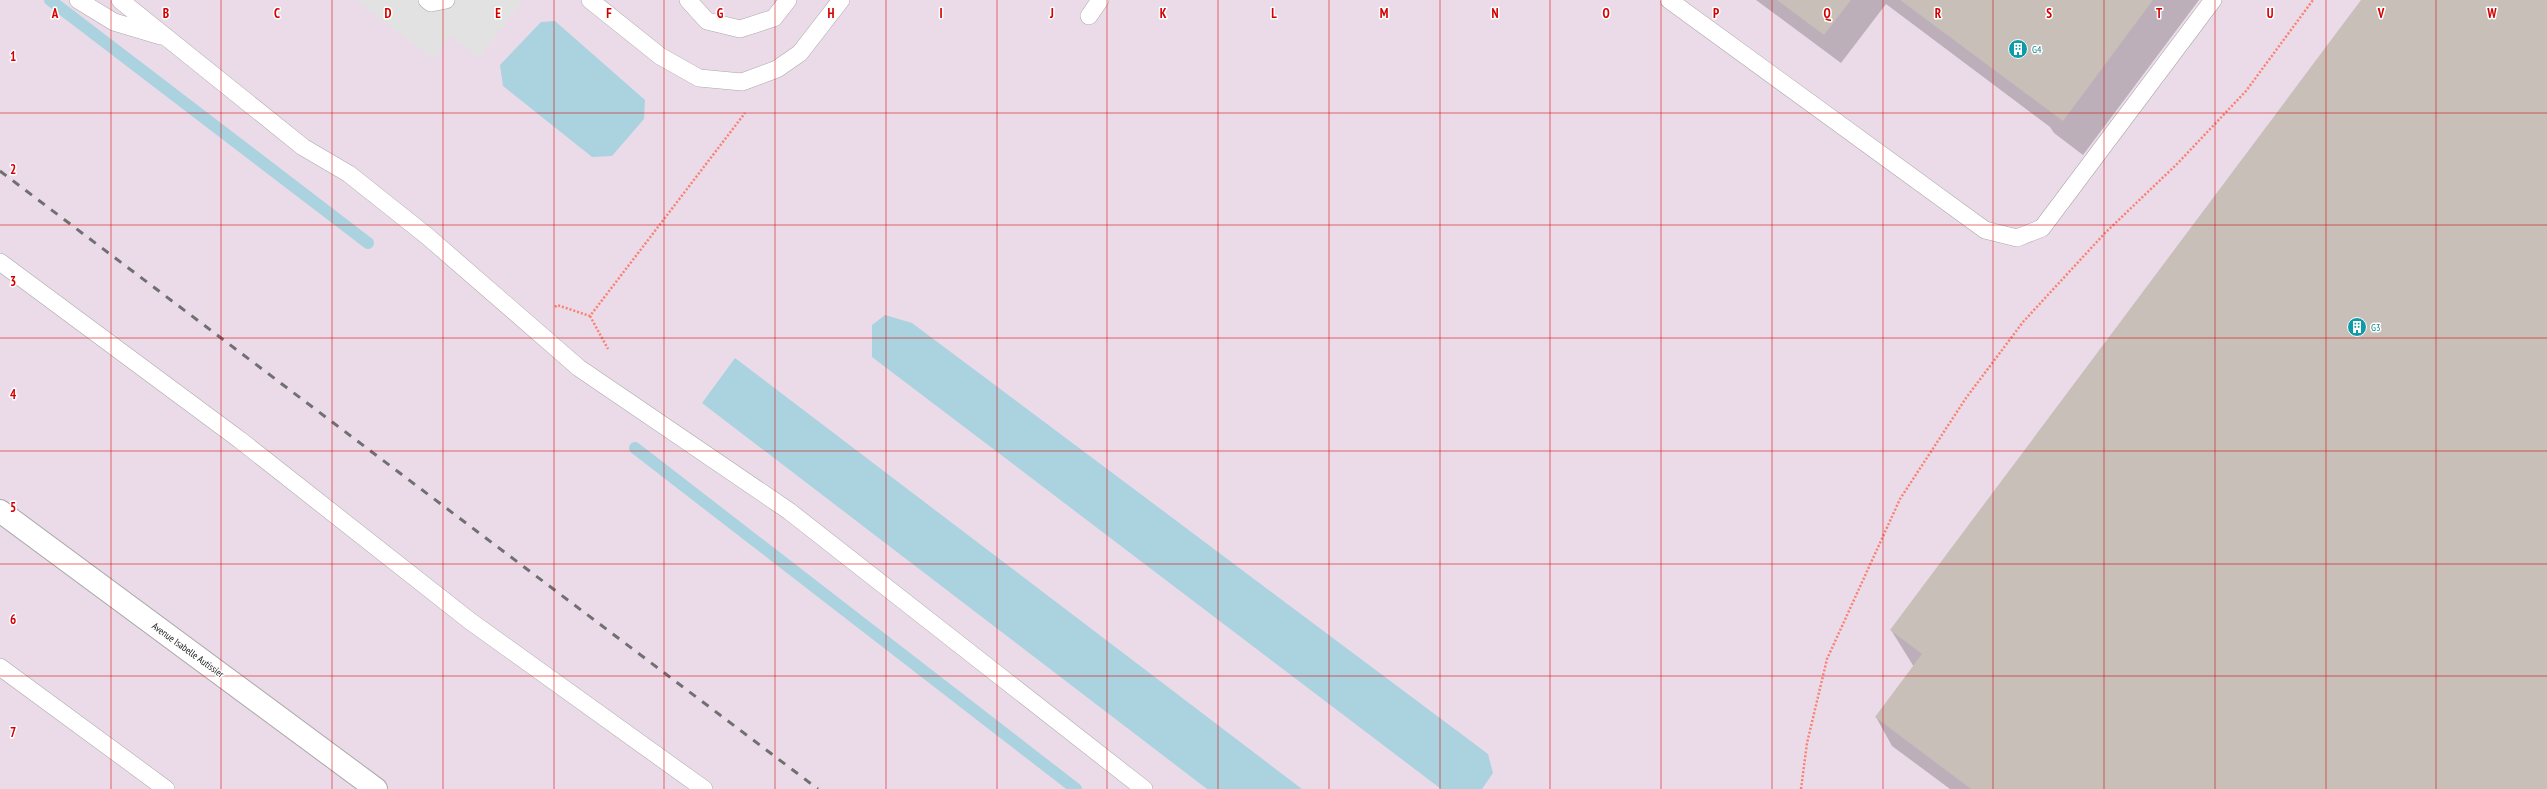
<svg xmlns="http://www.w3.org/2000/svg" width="2547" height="789" viewBox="0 0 2547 789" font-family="'PT Sans Narrow',sans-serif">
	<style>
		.industrial { fill: #ebdbe8 }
		.parking { fill: #e2e2e2 }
		.water { fill: #aad3df }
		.shadow { fill: #0003 }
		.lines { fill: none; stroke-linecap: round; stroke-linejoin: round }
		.stream { stroke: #aad3df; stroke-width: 12 }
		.building { fill: #c7bfb8 }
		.lane-casing { stroke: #a9a9a9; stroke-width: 18 }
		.street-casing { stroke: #a9a9a9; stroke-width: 24 }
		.path { stroke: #fa8072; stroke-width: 2.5; stroke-dasharray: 2 2; stroke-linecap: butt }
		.lane { stroke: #fff; stroke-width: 17 }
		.street { stroke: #fff; stroke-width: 22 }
		.rail { stroke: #707070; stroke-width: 3; stroke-dasharray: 8 8; stroke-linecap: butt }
		.grid { fill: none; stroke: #d40000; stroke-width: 1; stroke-opacity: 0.55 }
		.labels { text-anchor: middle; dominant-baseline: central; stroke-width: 3; stroke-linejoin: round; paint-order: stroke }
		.culture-label { font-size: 10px; fill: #0d838f; stroke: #fff; text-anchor: start }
		.street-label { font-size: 10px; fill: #222; stroke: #fff }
		.grid-label { font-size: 13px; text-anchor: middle; font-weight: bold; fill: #d40000; stroke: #fff; stroke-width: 3; stroke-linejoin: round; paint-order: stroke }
	</style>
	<rect width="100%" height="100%" fill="#f2efe9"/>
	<rect class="industrial" x="0" y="0" width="2547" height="789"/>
	<path class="parking" d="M356,0H523L479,58L451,36L433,59Z"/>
	<g class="water">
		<path d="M555,21L645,100L644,119L612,156L592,157L503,86L500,65L541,22Z"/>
		<path d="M885,315L912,323L1488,754L1493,773L1482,789H1441L872,357V325Z"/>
		<path d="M735,358L1302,789H1207L702,403Z"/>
	</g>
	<g class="shadow">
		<path d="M1756,0H2199L2083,155L2054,133L2050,127L1886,4L1841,63Z"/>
		<path d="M2362,0H2547V789H1950L1892,746L1876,717L1914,667L1891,630Z"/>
	</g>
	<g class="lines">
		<g class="stream">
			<path d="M50,0L368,243"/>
			<path d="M635,448L1076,789"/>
		</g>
	</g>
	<g class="building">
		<path d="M1777,0H1851L1824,35Z"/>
		<path d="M1900,0H2153L2063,121Z"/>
		<path d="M2361,0H2547V789H1971L1875,717L1922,654L1890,630Z"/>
	</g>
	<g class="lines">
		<defs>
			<g id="lane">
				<path d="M78,0L114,22L161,36"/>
				<path d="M120,0L303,147L349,174L427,236L579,368L789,511L1144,789"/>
				<path d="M427,0L431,3L446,0"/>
				<path d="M590,0L660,56L699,78L742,82L777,69L800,53L841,0"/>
				<path d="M688,0L707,21L740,29L774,18L788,0"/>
				<path d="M1669,0L1985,230L2017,238L2042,228L2213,0"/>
				<path d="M1089,16L1100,0"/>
				<path d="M0,262L240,440L470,621L704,789"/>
				<path d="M0,667L166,789"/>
			</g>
			<path id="street" d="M0,511L376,789"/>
		</defs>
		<use href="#lane" class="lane-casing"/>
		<use href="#street" class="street-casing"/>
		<g class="path">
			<path d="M555,307L557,305L590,316L745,113"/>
			<path d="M590,316L608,349"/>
			<path d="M1801,789L1807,743L1827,659L1900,499L1966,398L2023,322L2105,233L2178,163L2246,91L2313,0"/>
		</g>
		<use href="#lane" class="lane"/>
		<use href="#street" class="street"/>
		<path class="rail" d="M0,171L818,789"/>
	</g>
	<path class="grid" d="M111,0V789M221,0V789M332,0V789M443,0V789M554,0V789M664,0V789M775,0V789M886,0V789M997,0V789M1107,0V789M1218,0V789M1329,0V789M1440,0V789M1550,0V789M1661,0V789M1772,0V789M1883,0V789M1993,0V789M2104,0V789M2215,0V789M2326,0V789M2436,0V789M0,113H2547M0,225H2547M0,338H2547M0,451H2547M0,564H2547M0,676H2547"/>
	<defs>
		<symbol id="building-disc" viewBox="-11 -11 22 22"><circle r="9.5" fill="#0f9aa8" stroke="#fff"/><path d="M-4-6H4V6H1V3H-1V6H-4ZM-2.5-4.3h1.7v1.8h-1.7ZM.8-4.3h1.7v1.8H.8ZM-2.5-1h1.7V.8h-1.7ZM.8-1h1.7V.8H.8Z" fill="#fff"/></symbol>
	</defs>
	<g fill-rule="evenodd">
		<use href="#building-disc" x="2007" y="38" width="22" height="22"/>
		<use href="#building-disc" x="2346" y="316" width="22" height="22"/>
	</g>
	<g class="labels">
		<g class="culture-label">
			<text x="2032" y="49">G4</text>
			<text x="2371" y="327">G3</text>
		</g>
		<g class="street-label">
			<text transform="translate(188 650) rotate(36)">Avenue Isabelle Autissier</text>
		</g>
	</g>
	<g class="grid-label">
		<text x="55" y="18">A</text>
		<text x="166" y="18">B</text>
		<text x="277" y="18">C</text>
		<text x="388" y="18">D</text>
		<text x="498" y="18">E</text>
		<text x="609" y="18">F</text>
		<text x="720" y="18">G</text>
		<text x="831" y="18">H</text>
		<text x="941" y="18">I</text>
		<text x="1052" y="18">J</text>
		<text x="1163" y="18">K</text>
		<text x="1274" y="18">L</text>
		<text x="1384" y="18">M</text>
		<text x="1495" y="18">N</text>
		<text x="1606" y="18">O</text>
		<text x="1716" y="18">P</text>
		<text x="1827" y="18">Q</text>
		<text x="1938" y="18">R</text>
		<text x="2049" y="18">S</text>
		<text x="2159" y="18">T</text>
		<text x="2270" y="18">U</text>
		<text x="2381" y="18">V</text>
		<text x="2492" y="18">W</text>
		<text x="13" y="61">1</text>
		<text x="13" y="174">2</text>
		<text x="13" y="286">3</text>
		<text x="13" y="399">4</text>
		<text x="13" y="512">5</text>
		<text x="13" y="624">6</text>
		<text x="13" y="737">7</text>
	</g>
</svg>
